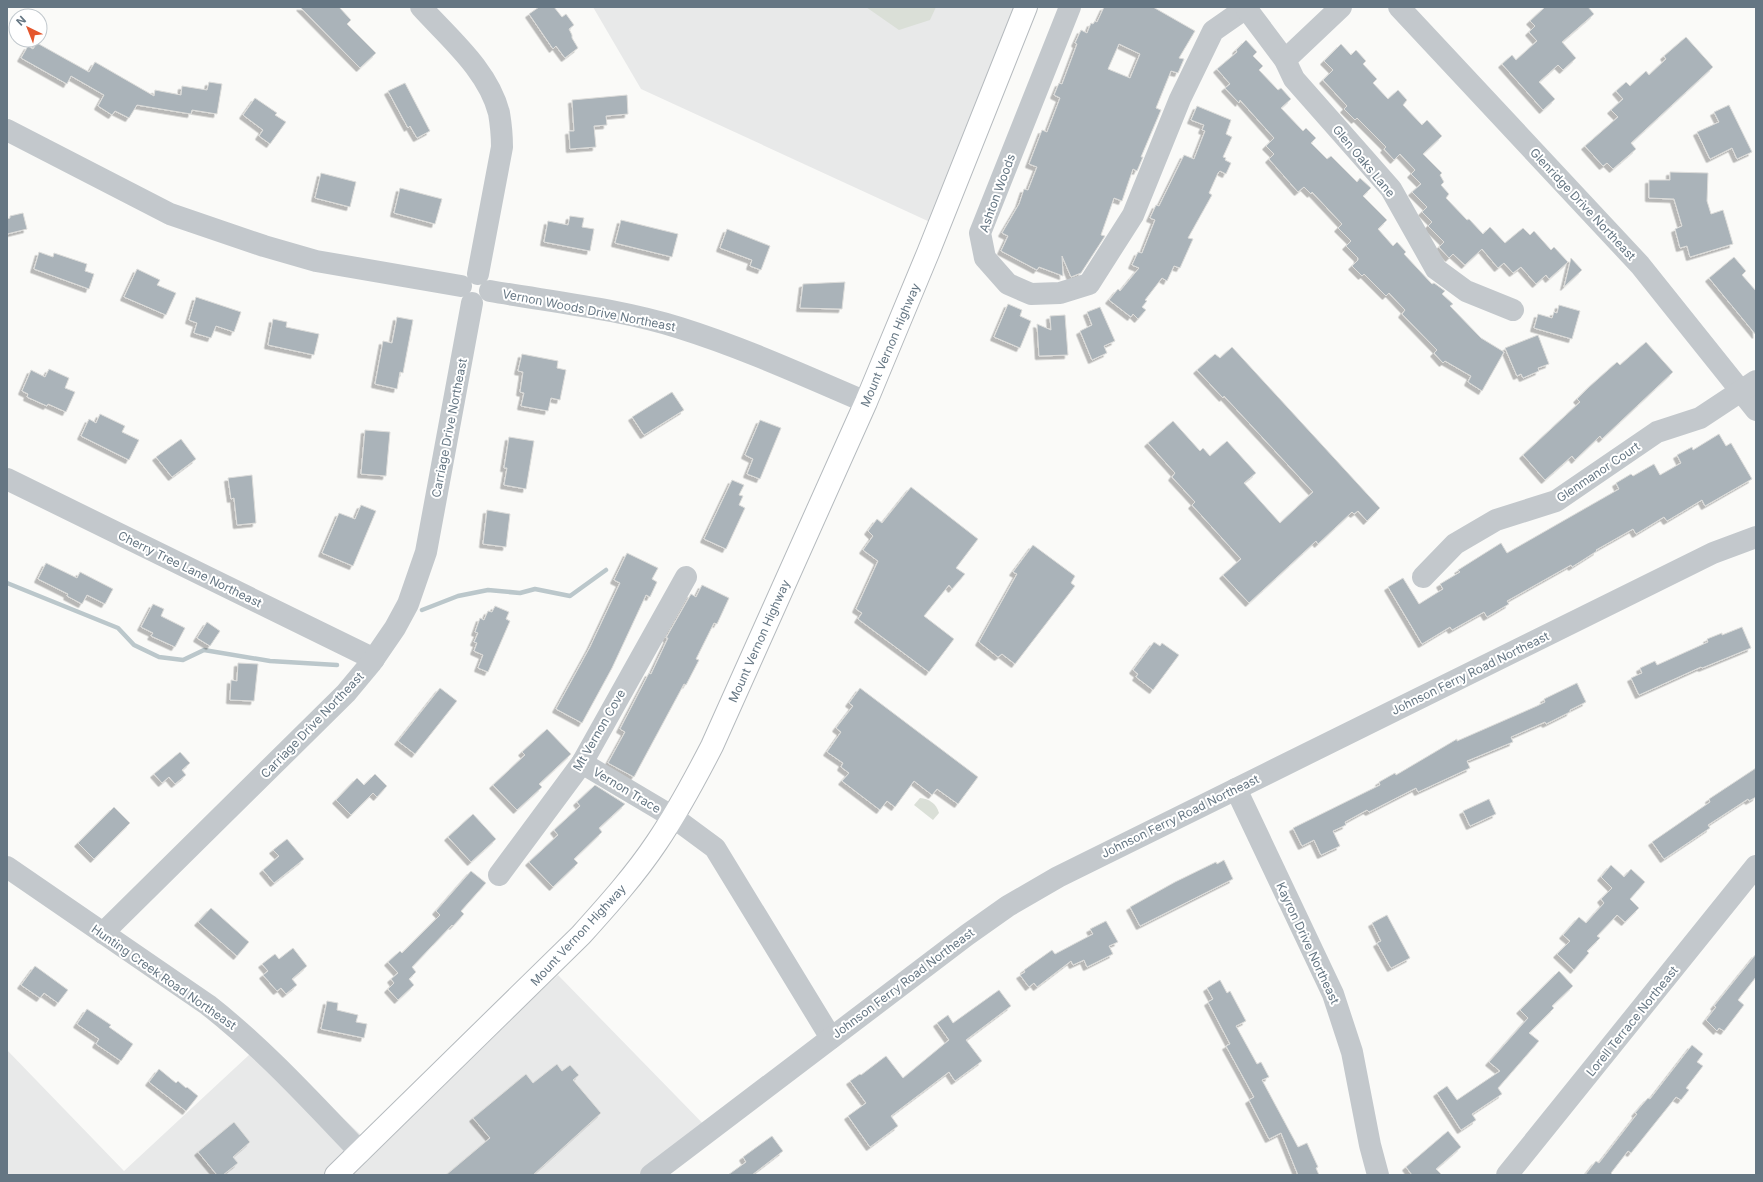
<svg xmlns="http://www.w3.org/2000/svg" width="1763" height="1182" viewBox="0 0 1763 1182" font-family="Inter,sans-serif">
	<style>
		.built { fill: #e8e9e9 }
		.green { fill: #dadfd7 }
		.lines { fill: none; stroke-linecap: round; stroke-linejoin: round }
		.stream { stroke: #bbc7cb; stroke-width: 4.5 }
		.building { fill: #aab3b9; stroke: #dcdcda; fill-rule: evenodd; filter: url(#shadow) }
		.major-casing { stroke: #b5babe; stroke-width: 24 }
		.minor { stroke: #c3c8cc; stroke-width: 22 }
		.major { stroke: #fff; stroke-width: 22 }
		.labels { text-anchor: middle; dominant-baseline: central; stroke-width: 4; stroke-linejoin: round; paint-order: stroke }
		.street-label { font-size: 12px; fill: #657683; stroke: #fff }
	</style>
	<defs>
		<filter id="shadow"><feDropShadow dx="-3.5" dy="3.5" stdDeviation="0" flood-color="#0004"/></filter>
	</defs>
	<rect width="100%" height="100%" fill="#fafaf8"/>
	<g class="built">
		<path d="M593,7H1026L943,228L641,89Z"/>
		<path d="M558,975L716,1137L654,1175H7V1050L124,1171L262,1043L373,1146Z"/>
	</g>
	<g class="green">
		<path d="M866,7H936L930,20L899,30Z"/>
		<path d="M920,798C929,799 936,803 939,813L933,820L914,805Z"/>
	</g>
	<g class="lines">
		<g class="stream">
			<path d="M7,583L118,628L134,645L159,657L183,660L204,650L270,661L337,665"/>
			<path d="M422,610L458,596L488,590L520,593L535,589L570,596L606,570"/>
		</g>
	</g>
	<g class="building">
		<path d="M300,7H339L351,20L347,24L376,53L360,68Z"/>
		<path d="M539,7H554L562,17L566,14L574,25L569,29L572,35V38L578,48L565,58L556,46L553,49L529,14Z"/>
		<path d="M1104,7H1153L1195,31L1179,58L1184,59L1178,73L1171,71L1156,108L1161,110L1141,157H1143L1137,171L1133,169L1122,201L1114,198L1101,235L1105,236L1081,273L1071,277L1062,256L1063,276L1039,267L1037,270L1001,251L1008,236L1002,233L1019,204L1024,189L1028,190L1037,167L1029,164L1042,130L1047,132L1060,98L1054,95L1059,83L1062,84L1077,44L1075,43L1081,30L1087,33L1091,23L1093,24L1095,21L1097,22ZM1119,44L1140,54L1130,78L1108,69Z"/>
		<path d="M1545,7H1588L1594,14L1562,42L1576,58L1563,70L1558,65L1539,82L1555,99L1543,110L1502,64L1512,55L1516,60L1537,41L1529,32L1535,26L1530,21Z"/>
		<path d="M1686,37L1713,67L1631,143L1636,149L1613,169L1607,163L1603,166L1585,146L1618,117L1611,110L1623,99L1616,91L1626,82L1630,86L1646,71L1649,75L1666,59L1664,56Z"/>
		<path d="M1246,40L1257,52L1253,56L1263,66L1259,70L1278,90L1281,88L1291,99L1281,108L1303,131L1306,128L1316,138L1311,143L1327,159L1331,156L1357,182L1360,178L1371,188L1363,196L1387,220L1378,229L1393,246L1397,242L1406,252L1404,254L1432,284L1434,283L1445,291L1442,294L1453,304L1450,306L1481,338L1504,352L1482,391L1468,382L1471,376L1445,361L1443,363L1434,353L1437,350L1402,314L1405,310L1389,293L1386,296L1364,274L1362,276L1352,266L1358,260V258L1346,246L1351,241L1338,228L1342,224L1312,192L1311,194L1304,187L1298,192L1269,159L1274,154L1266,146L1274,138L1240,100L1239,103L1225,88L1230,84L1217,69L1237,52L1236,50Z"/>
		<path d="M37,43L89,72L95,62L154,96L155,90L181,95L182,86L207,90L209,82L222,84L217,114L192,110L191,114L137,105L129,118L115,111L112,115L98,106L104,95L71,76L67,84L21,58L28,46L33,49Z"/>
		<path d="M1341,44L1351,55L1356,50L1366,61L1363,64L1377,79L1373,83L1388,99L1398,90L1407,100L1403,105L1422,125L1427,120L1442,136L1423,154L1442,173L1440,175L1444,182L1441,185L1449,194L1446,198L1467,220L1469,219L1483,234L1490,227L1505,243L1523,228L1530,235L1534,231L1551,250L1554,247L1568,262L1549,279L1546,275L1536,284L1521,267L1513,273L1504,263L1498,268L1482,249L1465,265L1453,254L1449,258L1439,247L1444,242L1428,226L1432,222L1422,212L1427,207L1412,192L1421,184L1411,174L1415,170L1400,154L1394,160L1384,149L1386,147L1357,118L1355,120L1344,109L1347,106L1323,80L1333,70L1324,61Z"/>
		<path d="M405,83L430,131L417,138L410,126L408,128L388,91Z"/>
		<path d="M627,95L628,114L606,116L607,125L594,126L596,147L570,149L569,131H574L572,100Z"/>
		<path d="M255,98L277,113L275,115L286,122L270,144L259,136L263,130L243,115Z"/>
		<path d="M1729,105L1752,152L1737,159L1732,148L1710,159L1697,132L1719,122L1714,112Z"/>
		<path d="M1197,106L1231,120L1226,134L1232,137L1223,157L1226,158L1225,160L1231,163L1226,174L1220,171L1218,173L1209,193L1212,195L1188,238L1193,239L1180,268L1174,266L1167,281L1162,278L1145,300L1147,301L1142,307L1146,310L1138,319L1133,314L1131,317L1109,300L1118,289L1120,291L1139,268L1132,265L1138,252L1142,253L1155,220L1150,218L1156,205L1159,206L1184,155L1194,159L1205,131L1202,130L1204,125L1191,120Z"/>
		<path d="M1670,172L1708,173L1707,201L1711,214L1723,210L1733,244L1690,257L1687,246L1680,248L1675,229L1682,226L1674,199L1649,198V180H1670Z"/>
		<path d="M321,173L356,182L350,207L315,198Z"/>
		<path d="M400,188L442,199L435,224L394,213Z"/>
		<path d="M23,213L27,229L7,234V219L10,218V216Z"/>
		<path d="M570,216L584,218L582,227L594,229L590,251L544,242L548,221L568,225Z"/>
		<path d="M621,220L678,234L672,257L615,243Z"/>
		<path d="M727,229L770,246L761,270L750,266L752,260L720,248Z"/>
		<path d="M39,252L53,257L54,253L87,264L85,271L94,274L89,289L34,269Z"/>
		<path d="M1734,257L1746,271L1742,275L1756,291V335L1709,278Z"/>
		<path d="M1571,258L1582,270L1564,287Z"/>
		<path d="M137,269L160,280L157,285L176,293L166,315L124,297Z"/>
		<path d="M845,282L842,309L800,308L803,284Z"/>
		<path d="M196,297L241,312L234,332L216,326L211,338L194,333L197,323L189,320Z"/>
		<path d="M1008,304L1022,310L1020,316L1031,321L1020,348L994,337Z"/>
		<path d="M1559,305L1580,311L1572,339L1534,328L1538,314L1552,318L1554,312L1557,313Z"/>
		<path d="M1100,307L1115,341L1104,346L1107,353L1092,360L1080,331L1092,325L1087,312Z"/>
		<path d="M1065,315L1068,355L1039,356L1037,324L1051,330L1050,316Z"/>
		<path d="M397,317L413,320L403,373L400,372L397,389L375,384L383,341L392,343Z"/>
		<path d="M273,319L287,322L286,327L319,334L314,355L268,345Z"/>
		<path d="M1538,335L1549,364L1538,368L1539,371L1523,378L1521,374L1517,376L1505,348Z"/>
		<path d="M1646,342L1673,372L1602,439L1600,436L1575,460L1572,456L1545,480L1523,455L1580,402L1577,399L1589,387L1617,362L1620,365Z"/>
		<path d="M1232,347L1380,508L1367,521L1358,511L1354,514L1352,512L1318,544L1316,541L1249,603L1223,575L1241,559L1192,505L1195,502L1172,477L1175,473L1148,443L1173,421L1200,451L1203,448L1210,456L1227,441L1256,473L1244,483L1280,523L1313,492L1224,396L1223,398L1197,370L1215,354L1220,358Z"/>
		<path d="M522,354L558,361L557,368L566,370L560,400L551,398L548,411L521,406L524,393L520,392L523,372L518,371Z"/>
		<path d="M49,369L69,378L65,388L75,392L66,412L48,404L47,406L27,397L28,394L22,391L31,370L45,377Z"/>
		<path d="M672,392L684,410L644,435L632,417Z"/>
		<path d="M100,414L125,426L122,432L139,440L129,460L81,436L89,419L96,423Z"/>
		<path d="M760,420L781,428L760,479L747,474L753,459L745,455Z"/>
		<path d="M365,430L390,432L386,476L361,474Z"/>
		<path d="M1719,434L1726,446L1731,443L1752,479L1705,506L1702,500L1667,521L1664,517L1636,534L1633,529L1596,550L1597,551L1572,567L1571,565L1507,601L1509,604L1487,617L1484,612L1452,630L1450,627L1422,644L1388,587L1403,578L1419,604L1443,589L1440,584L1460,572L1458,570L1501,543L1507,553L1619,489L1616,483L1631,474L1633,476L1654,464L1660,475L1681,463L1677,455L1692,447L1693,450Z"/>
		<path d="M509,437L534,441L526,489L504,485L507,468H504Z"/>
		<path d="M181,439L196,459L172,477L156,457Z"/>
		<path d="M252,475L256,523L237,525L234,498L231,499L228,478Z"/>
		<path d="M732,480L744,485L739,495L743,496L739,505L745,508L726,549L704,539Z"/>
		<path d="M911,487L978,539L956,568L965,574L952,589L949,585L924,616L954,639L929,672L858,619L862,613L856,609L878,561L863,550L873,536L868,531L877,519L882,523Z"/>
		<path d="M361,505L376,511L353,566L322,553L339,513L355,519Z"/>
		<path d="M487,510L510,514L506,547L483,544Z"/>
		<path d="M1033,545L1075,576L1071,583L1075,586L1015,664L1002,654L998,657L979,642L1017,574L1013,572Z"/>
		<path d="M627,553L658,568L652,579L657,582L650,597L646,595L612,668L582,723L556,709L590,647L620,583L614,580Z"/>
		<path d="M46,563L77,578L80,572L113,589L105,604L87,595L82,604L67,596L68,594L38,579Z"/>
		<path d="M702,585L729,598L717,624L714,623L696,659L699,660L686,685L684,684L634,777L608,763L625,732L620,729L649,673L651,674L668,638H666L691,594L696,597Z"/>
		<path d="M153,604L164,609L161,616L185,628L175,647L151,636L153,633L141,627Z"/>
		<path d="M495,606L509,612L506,619L510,621L488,672L478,668L483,655L474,651L477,643L474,642L478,633L475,632L480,618L484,620L488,611L492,612Z"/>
		<path d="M207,622L220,631L210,646L197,638Z"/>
		<path d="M1742,627L1751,648L1702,668L1701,667L1639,695L1631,678L1642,673L1640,668L1655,661L1657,665L1708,642L1707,639L1722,633V635Z"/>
		<path d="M1154,642L1160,646L1162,643L1179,655L1153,690L1136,677L1138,674L1133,670Z"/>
		<path d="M238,663L258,664L254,701L230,700L231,680L237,681Z"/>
		<path d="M1577,683L1586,702L1570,710V712L1546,724L1545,722L1511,737L1513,742L1467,761L1470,768L1418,792L1416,788L1369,812L1367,810L1345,822L1346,825L1333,831L1340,846L1321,855L1314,840L1302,846L1293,828L1380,785L1379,782L1395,773L1396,775L1457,739V741L1537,706L1545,702L1544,699Z"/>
		<path d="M440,688L457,701L415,754L398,741Z"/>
		<path d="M860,688L978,777L958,804L937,789L932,795L914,781L895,807L887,801L880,810L842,781L849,773L841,767L843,763L827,752L841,732L836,728L853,706L849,703Z"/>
		<path d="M547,729L571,754L539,784L542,787L517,810L493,785L525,755L522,752Z"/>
		<path d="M180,752L190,763L182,770L186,775L175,784L169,777L162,783L154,774Z"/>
		<path d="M1756,768V797L1749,801L1748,799L1708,825L1710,828L1664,859L1652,842L1710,802L1709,799Z"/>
		<path d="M375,774L387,786L377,797L373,793L351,815L336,800L357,778L364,785Z"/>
		<path d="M595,785L625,804L599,828L602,832L574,859L578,863L553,887L529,862L558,835L554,830L580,806L577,802Z"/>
		<path d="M1489,799L1496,814L1470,826L1463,811Z"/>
		<path d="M114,807L130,823L94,859L78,843Z"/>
		<path d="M473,814L496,839L471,862L448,837Z"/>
		<path d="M287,839L304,859L274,883L263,870L279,856L273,850Z"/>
		<path d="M1224,860L1233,879L1140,926L1130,907L1175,882L1216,862L1217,864Z"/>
		<path d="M1611,865L1624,877L1631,869L1645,882L1630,899L1639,908L1625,922L1617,915L1597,936L1600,938L1587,951L1589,953L1574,970L1557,954L1570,941L1563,935L1579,917L1586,923L1604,903L1601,899L1612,888L1601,877Z"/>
		<path d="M471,871L486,883L461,911L464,914L453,926L452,925L412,967L416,972L409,979L414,985L398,1000L388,989L394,983L391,979L398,973L388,962L400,951L402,953L440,915L436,911Z"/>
		<path d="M211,908L249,942L237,956L198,922Z"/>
		<path d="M1387,915L1410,958L1391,968L1377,943L1381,941L1372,923Z"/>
		<path d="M1106,921L1118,942L1109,946L1113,954L1087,967L1084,960L1073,965L1071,961L1037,987L1034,983L1029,987L1020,975L1025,972L1024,970L1052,950L1055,954L1093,934L1090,929Z"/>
		<path d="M293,948L307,966L292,979L297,985L286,994L281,988L277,991L263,975L268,971L262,964L275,954L279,959Z"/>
		<path d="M1756,954V977L1738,1000L1744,1005L1724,1031L1719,1028L1717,1031L1706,1020L1716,1007L1714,1006Z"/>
		<path d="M35,966L68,990L58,1003L44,993L40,998L21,985Z"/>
		<path d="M1559,971L1573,986L1552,1006L1554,1008L1529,1033L1539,1041L1498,1088L1502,1094L1472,1114L1476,1120L1461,1130L1437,1093L1447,1086L1457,1100L1500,1071L1489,1062L1528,1018L1520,1010Z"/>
		<path d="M1220,980L1227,993L1230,991L1246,1021L1236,1026L1257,1064L1261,1062L1269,1077L1262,1080L1298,1147L1307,1143L1318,1167L1316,1168L1319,1175H1298L1281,1133L1269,1139L1249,1100L1254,1097L1226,1046L1230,1044L1208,1002L1213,999L1207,988Z"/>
		<path d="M999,990L1011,1006L966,1040L982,1061L955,1081L949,1072L891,1116L898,1126L870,1147L848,1116L866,1103L850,1081L860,1074L861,1075L886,1056L903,1078L949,1040L937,1023L948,1015L953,1023Z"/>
		<path d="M327,1001L338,1003L337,1010L358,1015L356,1022L367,1024L364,1038L321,1029Z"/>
		<path d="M87,1009L111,1025L109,1027L133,1044L121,1061L96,1044L99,1039L77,1024Z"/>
		<path d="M1692,1045L1703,1054L1697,1062L1703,1066L1686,1088L1689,1090L1681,1100L1676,1097L1631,1153L1628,1151L1611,1173L1613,1175H1585L1596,1161L1599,1163L1637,1114L1635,1113L1648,1098L1650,1099Z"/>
		<path d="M557,1064L562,1071L570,1065L579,1075L573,1080L601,1113L533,1175H446L490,1138L473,1118L526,1074L533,1083Z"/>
		<path d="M159,1069L176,1083L178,1081L186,1088L187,1087L198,1096L186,1111L149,1082Z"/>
		<path d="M234,1122L250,1142L233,1157L238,1163L223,1175H217L198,1152Z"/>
		<path d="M1448,1131L1461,1147L1436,1169L1442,1175H1412L1406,1167Z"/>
		<path d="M772,1136L783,1151L752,1175H728L746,1162L743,1157Z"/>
	</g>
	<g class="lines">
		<defs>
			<path id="major" d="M336,1175L581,935C608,905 635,875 657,842C678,811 695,779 712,746L866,402L928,253L1026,7"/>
		</defs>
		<use href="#major" class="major-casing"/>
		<g class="minor">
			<path d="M421,7C449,38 488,70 499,113C501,125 502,136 502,147L478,274"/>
			<path d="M1070,7L980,233L985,258L1008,284L1031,294L1060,293L1089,284L1133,215L1180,99L1213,31L1246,8L1245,7"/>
			<path d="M1399,7L1640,265L1756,410"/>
			<path d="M1246,8L1285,60L1294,79L1391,189L1436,269L1466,291L1513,310"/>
			<path d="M1285,60L1341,7"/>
			<path d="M7,130L170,214L264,246L316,261L461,286"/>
			<path d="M490,291C553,302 620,309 680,328C744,348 805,376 866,402"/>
			<path d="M7,479L374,659"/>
			<path d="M1423,577L1455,544L1496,520L1556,501L1657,432L1700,418L1756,381"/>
			<path d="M582,763L673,817L715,848L831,1038"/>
			<path d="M1236,789L1333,994L1352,1052L1370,1145L1378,1175"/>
			<path d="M7,867L208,1005C264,1049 311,1101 360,1152"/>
			<path d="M499,875L582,763L686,577"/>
			<path d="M103,933L346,693L371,663L395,628L408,604L426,552L472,303"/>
			<path d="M651,1175L967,935L1008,906L1058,877L1713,553L1756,537"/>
			<path d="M1507,1175L1756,866"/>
		</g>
		<use href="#major" class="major"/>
	</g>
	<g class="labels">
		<g class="street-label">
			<text transform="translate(1364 161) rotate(50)">Glen Oaks Lane</text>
			<text transform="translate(997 193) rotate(-70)">Ashton Woods</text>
			<text transform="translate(1583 204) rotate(47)">Glenridge Drive Northeast</text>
			<text transform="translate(589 310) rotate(11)">Vernon Woods Drive Northeast</text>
			<text transform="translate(890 345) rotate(-67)">Mount Vernon Highway</text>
			<text transform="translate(449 428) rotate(-79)">Carriage Drive Northeast</text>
			<text transform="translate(1598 472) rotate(-34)">Glenmanor Court</text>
			<text transform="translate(190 569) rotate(26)">Cherry Tree Lane Northeast</text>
			<text transform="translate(759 641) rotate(-66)">Mount Vernon Highway</text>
			<text transform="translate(1470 673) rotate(-26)">Johnson Ferry Road Northeast</text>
			<text transform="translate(312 725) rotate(-46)">Carriage Drive Northeast</text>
			<text transform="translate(599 730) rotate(-60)">Mt Vernon Cove</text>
			<text transform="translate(627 790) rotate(31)">Vernon Trace</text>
			<text transform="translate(1180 816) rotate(-26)">Johnson Ferry Road Northeast</text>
			<text transform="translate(578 935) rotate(-47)">Mount Vernon Highway</text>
			<text transform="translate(1308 943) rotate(65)">Kayron Drive Northeast</text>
			<text transform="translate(164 977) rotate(35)">Hunting Creek Road Northeast</text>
			<text transform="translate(903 983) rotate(-37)">Johnson Ferry Road Northeast</text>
			<text transform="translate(1632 1021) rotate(-51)">Lorell Terrace Northeast</text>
		</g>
	</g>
	<rect width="1763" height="1182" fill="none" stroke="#657683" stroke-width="16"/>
	<g transform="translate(28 28) rotate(317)"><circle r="19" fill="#ffffff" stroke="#c1c8cd"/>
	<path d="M0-3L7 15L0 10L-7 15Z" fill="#e4572e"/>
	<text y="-6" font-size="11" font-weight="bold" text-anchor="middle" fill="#657683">N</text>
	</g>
</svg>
